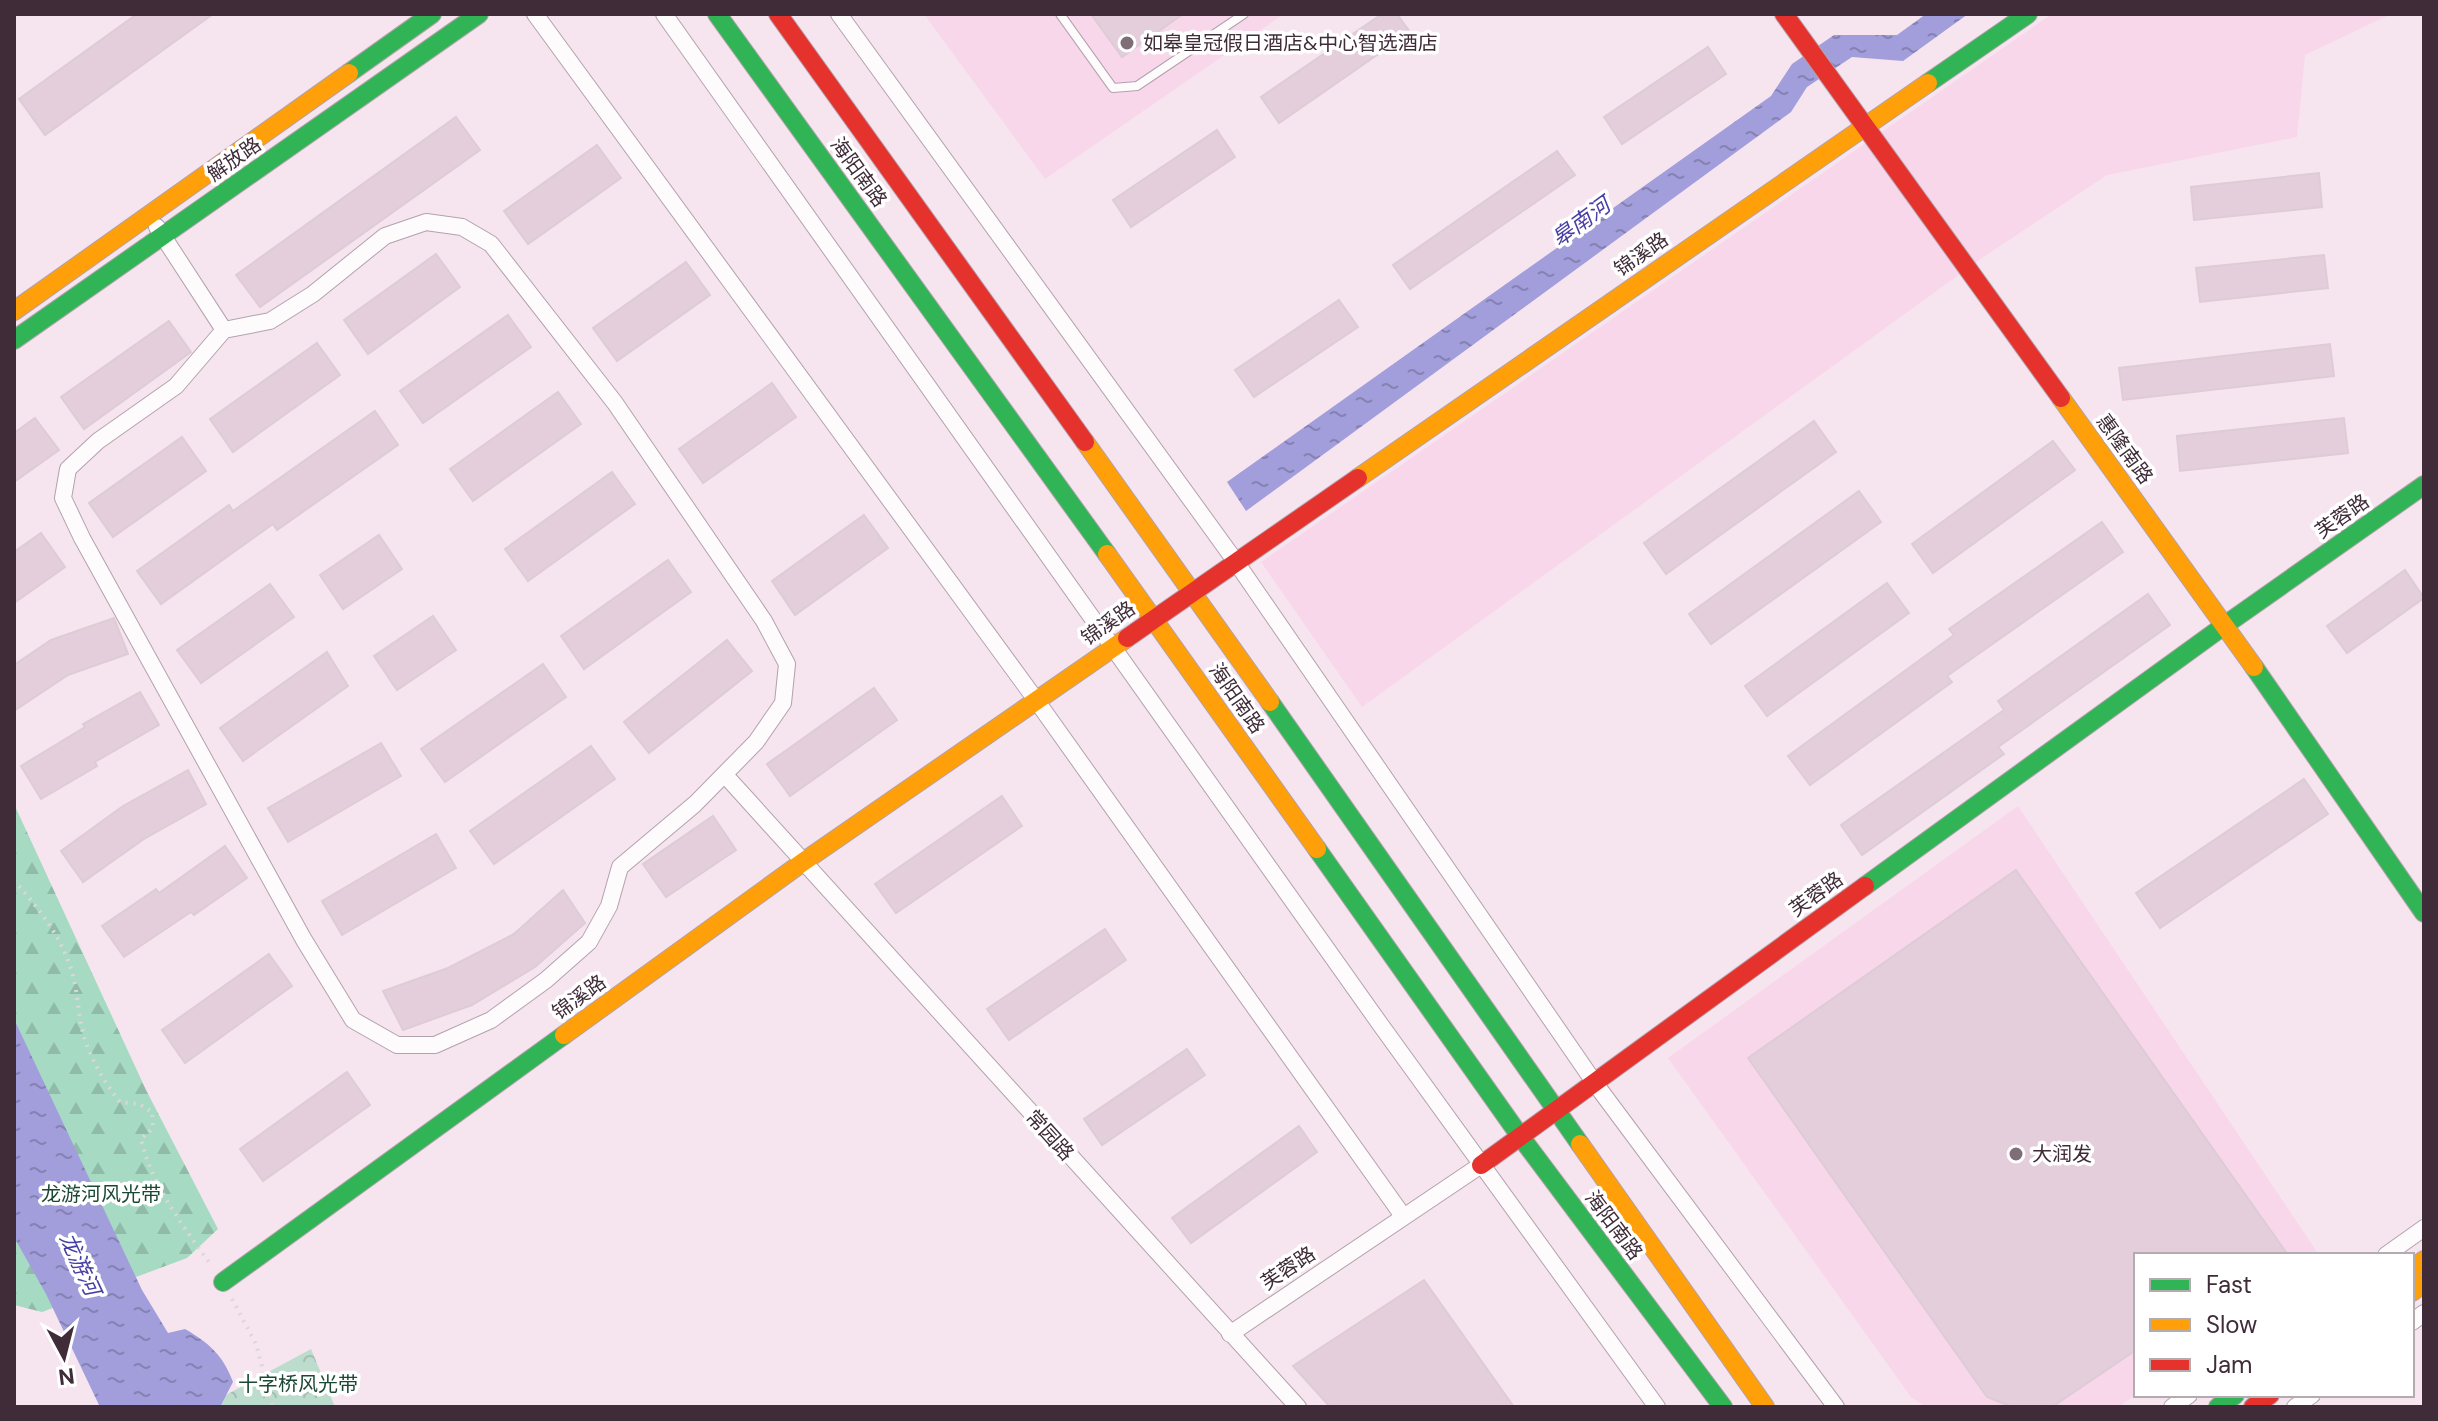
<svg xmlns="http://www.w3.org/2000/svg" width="2438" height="1421" viewBox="0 0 2438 1421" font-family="'DM Sans','Noto Sans SC',sans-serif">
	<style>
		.built { fill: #f9d7eb }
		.forest { fill: url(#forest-firs) }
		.park { fill: url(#park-crowns) }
		.water { fill: url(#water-ripples) }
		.building { fill: #e4cedb; stroke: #ddccd6; stroke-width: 2 }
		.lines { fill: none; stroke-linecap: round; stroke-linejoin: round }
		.lane-casing { stroke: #b2a2ac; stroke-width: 10 }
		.street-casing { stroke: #b2a2ac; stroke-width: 18 }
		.fast-casing { stroke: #b2a2ac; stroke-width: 20 }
		.slow-casing { stroke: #b2a2ac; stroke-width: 20 }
		.jam-casing { stroke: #b2a2ac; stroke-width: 20 }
		.path { stroke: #dcd7da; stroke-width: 4; stroke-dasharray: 2 6; stroke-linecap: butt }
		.lane { stroke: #fefbfd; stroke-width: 8 }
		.street { stroke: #fefbfd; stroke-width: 16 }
		.fast { stroke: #30b455; stroke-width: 18 }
		.slow { stroke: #ff9f0a; stroke-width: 18 }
		.jam { stroke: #e5322d; stroke-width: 18 }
		.poi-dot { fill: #7f6d78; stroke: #fff; stroke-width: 3 }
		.labels { text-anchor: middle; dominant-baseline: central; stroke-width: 7; stroke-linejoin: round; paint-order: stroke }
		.poi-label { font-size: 20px; fill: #3f2c38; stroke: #fff; text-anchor: start }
		.street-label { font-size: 20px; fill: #3f2c38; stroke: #fff }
		.park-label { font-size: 20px; fill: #1a4834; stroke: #fff }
		.water-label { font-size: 22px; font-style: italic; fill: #473fa3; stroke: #fff }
	</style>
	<defs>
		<pattern id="forest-firs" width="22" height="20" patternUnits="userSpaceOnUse" patternTransform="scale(2)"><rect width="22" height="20" fill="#a6dac3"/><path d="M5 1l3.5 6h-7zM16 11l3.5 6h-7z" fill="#90bba8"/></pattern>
		<pattern id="park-crowns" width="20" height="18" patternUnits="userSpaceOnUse" patternTransform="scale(2)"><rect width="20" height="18" fill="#bcdccd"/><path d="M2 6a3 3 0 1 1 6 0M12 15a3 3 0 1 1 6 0" fill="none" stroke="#a3bdb1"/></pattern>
		<pattern id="water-ripples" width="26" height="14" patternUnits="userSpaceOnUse" patternTransform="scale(2)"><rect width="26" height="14" fill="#a19edb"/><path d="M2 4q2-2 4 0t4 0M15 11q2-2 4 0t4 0" fill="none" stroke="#8581b3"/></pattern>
	</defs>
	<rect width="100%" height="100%" fill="#f6e5ef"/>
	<g class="built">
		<path d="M924,14H1284L1045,179Z"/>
		<path d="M2052,14H2391L2305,55L2297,137L2107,175L1982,258L1362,707L1261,562Z"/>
		<path d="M2018,806L2319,1255H2136V1395L2118,1407H1926L1911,1397L1668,1058Z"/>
	</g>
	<path class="forest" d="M14,804L146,1090L218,1229L187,1258L42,1312L14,1305Z"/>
	<path class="park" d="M311,1349L335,1407H191L226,1395Z"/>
	<g class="water">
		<path d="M1926,14H1968L1903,61L1852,57L1807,87L1791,112L1246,511L1227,482L1771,96L1792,64L1834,35H1897Z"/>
		<path d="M14,1019L142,1290L168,1333L185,1329C209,1343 223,1355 233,1382L220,1407H100L46,1294L14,1237Z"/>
	</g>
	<g class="building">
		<path d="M137,14H213L45,135L19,99Z"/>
		<path d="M1091,14H1183L1122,57Z"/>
		<path d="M1382,14H1397L1410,32L1279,123L1261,97Z"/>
		<path d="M1708,47L1726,74L1622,144L1604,117Z"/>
		<path d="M456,117L480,150L260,307L236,275Z"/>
		<path d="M1217,130L1235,157L1131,227L1113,200Z"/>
		<path d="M597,145L621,178L528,244L504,211Z"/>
		<path d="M1557,151L1575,175L1410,289L1393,265Z"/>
		<path d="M2319,173L2322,207L2194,220L2191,187Z"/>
		<path d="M436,254L460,287L368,354L344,320Z"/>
		<path d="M2324,255L2328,288L2200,302L2196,268Z"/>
		<path d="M686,262L710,295L617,361L593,328Z"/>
		<path d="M1339,300L1358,327L1254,397L1235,370Z"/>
		<path d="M508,315L531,347L423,423L400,391Z"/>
		<path d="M169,321L191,352L84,429L61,397Z"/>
		<path d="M317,343L340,375L233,452L210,419Z"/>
		<path d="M2330,344L2334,376L2123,400L2119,368Z"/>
		<path d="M772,383L796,417L703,483L679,449Z"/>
		<path d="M558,392L581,424L473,501L450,469Z"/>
		<path d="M375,411L398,445L277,530L273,524L161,604L137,571L229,505L233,511Z"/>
		<path d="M35,418L59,450L14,482V433Z"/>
		<path d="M2344,418L2348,453L2180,471L2177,436Z"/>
		<path d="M1814,421L1836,452L1666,574L1644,543Z"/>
		<path d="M182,437L206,471L113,537L89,503Z"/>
		<path d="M2053,441L2075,470L1933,573L1912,544Z"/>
		<path d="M612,472L635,504L528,581L505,549Z"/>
		<path d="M1859,491L1881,522L1711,644L1689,614Z"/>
		<path d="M864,515L888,548L795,615L772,581Z"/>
		<path d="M2102,522L2123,552L1947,676L1952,682L1810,785L1788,756L1954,635L1949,629Z"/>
		<path d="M41,533L65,567L14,603V552Z"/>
		<path d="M379,535L402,569L343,609L320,575Z"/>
		<path d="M668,560L691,592L584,669L561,636Z"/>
		<path d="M2405,570L2424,598L2347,653L2327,626Z"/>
		<path d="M1887,583L1909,613L1767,716L1745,686Z"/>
		<path d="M270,584L294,617L201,683L177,650Z"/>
		<path d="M2148,594L2170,625L1998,747L2004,754L1862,855L1841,825L2004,710L1998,701Z"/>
		<path d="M433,616L456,650L397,690L374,656Z"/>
		<path d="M114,618L128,654L68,675L14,711V665L51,640Z"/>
		<path d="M727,640L752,671L649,753L624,722Z"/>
		<path d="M327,652L348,686L243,761L220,728Z"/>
		<path d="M543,664L566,697L445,782L421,749Z"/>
		<path d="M874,688L897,720L790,796L767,764Z"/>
		<path d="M140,692L159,725L95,762L97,766L41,799L21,766L85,727L83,724Z"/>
		<path d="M381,743L401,776L288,842L268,808Z"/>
		<path d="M591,746L615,779L494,864L470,831Z"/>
		<path d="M188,770L206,804L144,839L83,882L61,851L123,806Z"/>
		<path d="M2304,779L2328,814L2160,928L2136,893Z"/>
		<path d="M1002,796L1022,826L896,913L875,884Z"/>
		<path d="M713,816L736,850L666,897L643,864Z"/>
		<path d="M436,834L456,868L342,935L322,901Z"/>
		<path d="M225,846L247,878L194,915L191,912L124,957L102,926L156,889L159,893Z"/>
		<path d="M2016,870L2288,1255H2136V1350L2052,1407H2012L1987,1397L1748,1058Z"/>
		<path d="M563,890L585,923L535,967L472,1005L403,1030L383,991L448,968L514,934Z"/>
		<path d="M1105,929L1126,960L1009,1040L987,1009Z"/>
		<path d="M269,954L292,986L185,1063L162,1030Z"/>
		<path d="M1187,1049L1205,1075L1102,1145L1084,1119Z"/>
		<path d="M347,1072L370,1105L263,1181L240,1149Z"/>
		<path d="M1299,1126L1317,1152L1191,1243L1172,1218Z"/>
		<path d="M1424,1280L1514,1407H1330L1293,1366Z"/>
	</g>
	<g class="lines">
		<defs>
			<path id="lane" d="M1060,14L1113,88L1137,86L1244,14"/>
			<g id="street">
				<path d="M535,14L1036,700L1403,1216"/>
				<path d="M664,14L1380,1024L1657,1407"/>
				<path d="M839,14L1236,562L1594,1082L1836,1407"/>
				<path d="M426,222L462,227L491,244L615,403L764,621L787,664L783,703L756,742L695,804L620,867L609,906L589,942L546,980L491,1020L435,1045H397L353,1020L304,940L82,538L63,498L68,469L98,441L176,386L224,330L270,321L313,294L385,236Z"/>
				<path d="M157,227L224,330"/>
				<path d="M725,775L1298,1407"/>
				<path d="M2386,1255L2424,1228"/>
				<path d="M2412,1322L2424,1313"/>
				<path d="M1230,1334L1481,1165"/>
				<path d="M2172,1407L2189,1395"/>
				<path d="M2295,1407L2312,1395"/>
			</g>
			<g id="fast">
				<path d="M717,14L1107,554"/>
				<path d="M349,73L432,14"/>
				<path d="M1928,83L2028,14"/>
				<path d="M14,340L479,14"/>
				<path d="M2254,667L2424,913"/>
				<path d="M1270,702L1580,1144"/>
				<path d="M1317,849L1520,1136L1723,1407"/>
				<path d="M1865,886L2225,625L2424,485"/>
				<path d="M223,1282L564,1035"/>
				<path d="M2218,1407L2235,1395"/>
			</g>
			<g id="slow">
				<path d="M14,311L349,73"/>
				<path d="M2061,398L2254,667"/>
				<path d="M1085,442L1270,702"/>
				<path d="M1358,478L1928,83"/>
				<path d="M1107,554L1317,849"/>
				<path d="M564,1035L803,862L1127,638"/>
				<path d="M1580,1144L1765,1407"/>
				<path d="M2412,1269L2424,1260"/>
				<path d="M2412,1292L2424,1283"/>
			</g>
			<g id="jam">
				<path d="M778,14L1085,442"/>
				<path d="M1784,14L2061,398"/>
				<path d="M1127,638L1358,478"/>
				<path d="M1481,1165L1865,886"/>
				<path d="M2253,1407L2270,1395"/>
			</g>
		</defs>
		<use href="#lane" class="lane-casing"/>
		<use href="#street" class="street-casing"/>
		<use href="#fast" class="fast-casing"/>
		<use href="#slow" class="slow-casing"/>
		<use href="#jam" class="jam-casing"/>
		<g class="path">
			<path d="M14,880C37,907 60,934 71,969C78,991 78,1015 84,1037C92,1061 104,1082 120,1102L139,1104L152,1112L153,1128L141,1139C152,1186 183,1226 211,1265"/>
			<path d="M232,1299L256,1344L273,1407"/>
		</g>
		<use href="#lane" class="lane"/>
		<use href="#street" class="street"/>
		<use href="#fast" class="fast"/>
		<use href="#slow" class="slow"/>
		<use href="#jam" class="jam"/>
	</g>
	<g class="poi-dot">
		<circle cx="1127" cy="43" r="8"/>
		<circle cx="2016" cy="1154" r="8"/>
	</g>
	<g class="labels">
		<g class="poi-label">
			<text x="1143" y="43">如皋皇冠假日酒店&amp;中心智选酒店</text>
			<text x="2032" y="1154">大润发</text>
		</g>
		<g class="street-label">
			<text transform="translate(234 159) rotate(-35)">解放路</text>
			<text transform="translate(859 172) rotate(54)">海阳南路</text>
			<text transform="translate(1641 254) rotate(-35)">锦溪路</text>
			<text transform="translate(2125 449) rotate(54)">惠隆南路</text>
			<text transform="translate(2342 516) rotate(-35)">芙蓉路</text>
			<text transform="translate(1108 623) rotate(-35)">锦溪路</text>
			<text transform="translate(1237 698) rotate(55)">海阳南路</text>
			<text transform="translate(1816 894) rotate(-36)">芙蓉路</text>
			<text transform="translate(579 997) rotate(-36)">锦溪路</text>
			<text transform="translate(1050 1135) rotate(48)">常园路</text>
			<text transform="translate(1614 1225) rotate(53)">海阳南路</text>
			<text transform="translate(1288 1268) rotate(-34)">芙蓉路</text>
		</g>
		<g class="park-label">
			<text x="101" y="1194">龙游河风光带</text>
			<text x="298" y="1384">十字桥风光带</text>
		</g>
		<g class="water-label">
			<text transform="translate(1581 222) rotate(-36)">皋南河</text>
			<text transform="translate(80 1264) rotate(65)">龙游河</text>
		</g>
	</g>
	<rect width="2438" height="1421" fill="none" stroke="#3f2c38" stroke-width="32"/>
	<rect x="2134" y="1253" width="280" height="144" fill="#ffffff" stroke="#b2abaf" stroke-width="2"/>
	<rect x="2150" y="1279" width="40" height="12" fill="#30b455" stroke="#b2abaf" stroke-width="2"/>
	<text x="2206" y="1293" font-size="24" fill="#3f2c38">Fast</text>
	<rect x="2150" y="1319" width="40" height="12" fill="#ff9f0a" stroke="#b2abaf" stroke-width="2"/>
	<text x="2206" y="1333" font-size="24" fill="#3f2c38">Slow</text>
	<rect x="2150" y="1359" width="40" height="12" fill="#e5322d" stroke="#b2abaf" stroke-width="2"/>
	<text x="2206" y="1373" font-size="24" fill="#3f2c38">Jam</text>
	<g transform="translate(64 1357) rotate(173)" stroke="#ffffff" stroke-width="6" paint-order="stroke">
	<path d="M0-6L14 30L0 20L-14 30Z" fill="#3f2c38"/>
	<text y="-12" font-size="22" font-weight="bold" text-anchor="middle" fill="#3f2c38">N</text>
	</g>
</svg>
